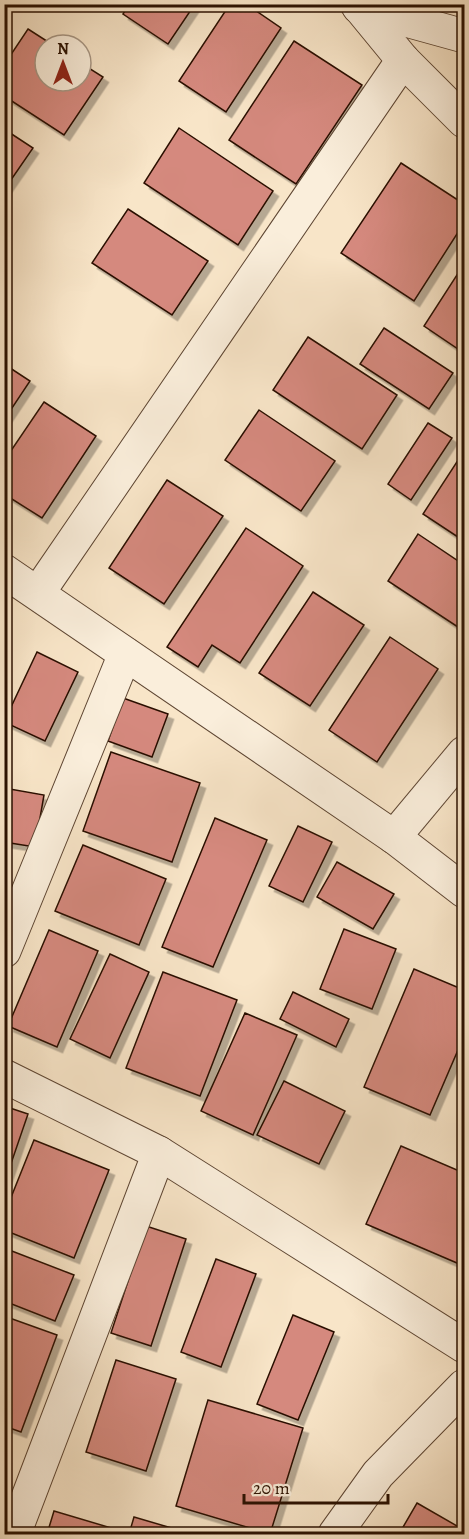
<svg xmlns="http://www.w3.org/2000/svg" width="469" height="1539" viewBox="0 0 469 1539" font-family="Alegreya,serif">
	<style>
		.building { fill: #d5897e; stroke: #2b1101; stroke-width: 1.5; filter: url(#shadow) }
		.lines { fill: none; stroke-linecap: round; stroke-linejoin: round }
		.street-casing { stroke: #5e4633; stroke-width: 35 }
		.street { stroke: #faeedb; stroke-width: 33 }
	</style>
	<defs>
		<filter id="shadow"><feDropShadow dx="5.5" dy="5.5" stdDeviation="0" flood-color="#0004"/></filter>
	</defs>
	<rect width="100%" height="100%" fill="#f8e5c8"/>
	<filter id="stains"><feTurbulence type="fractalNoise" baseFrequency=".00333" numOctaves="4"/><feColorMatrix values="0 0 0 0 .2 0 0 0 0 .09 0 0 0 0 .02 0 0 0 .5 -.17"/></filter>
	<radialGradient id="worn" r=".72"><stop offset=".6" stop-color="#630" stop-opacity="0"/><stop offset="1" stop-color="#630" stop-opacity=".3"/></radialGradient>
	<g class="building">
		<path d="M129,4H195L168,44L123,14Z"/>
		<path d="M230,4H246L281,28L226,112L179,81Z"/>
		<path d="M28,29L53,45H45V81H81V63L103,77L64,135L4,96V65Z"/>
		<path d="M294,41L362,85L296,184L229,140Z"/>
		<path d="M179,128L273,191L238,245L144,183Z"/>
		<path d="M4,129L33,148L4,190Z"/>
		<path d="M401,163L464,204V223L414,301L341,253Z"/>
		<path d="M128,209L208,261L172,315L92,263Z"/>
		<path d="M464,264V353L424,326Z"/>
		<path d="M384,328L453,373L429,409L360,364Z"/>
		<path d="M308,337L397,395L362,449L273,390Z"/>
		<path d="M4,364L30,381L4,420Z"/>
		<path d="M44,402L96,436L42,518L4,494V461Z"/>
		<path d="M259,410L335,461L301,511L225,460Z"/>
		<path d="M428,423L452,438L411,500L388,484Z"/>
		<path d="M464,451V541L423,514Z"/>
		<path d="M167,480L223,516L164,604L109,568Z"/>
		<path d="M246,528L303,566L240,663L212,645L198,667L167,647Z"/>
		<path d="M418,534L464,565V631L388,581Z"/>
		<path d="M313,592L364,625L310,706L259,673Z"/>
		<path d="M390,637L438,669L377,762L329,730Z"/>
		<path d="M37,652L78,672L45,741L4,722Z"/>
		<path d="M123,698L168,714L152,757L108,741Z"/>
		<path d="M111,752L200,783L172,862L83,831Z"/>
		<path d="M4,788L44,795L35,847L4,842Z"/>
		<path d="M215,818L267,840L213,967L162,947Z"/>
		<path d="M298,826L332,842L303,902L269,886Z"/>
		<path d="M83,845L166,879L139,945L55,911Z"/>
		<path d="M337,862L394,894L373,929L317,897Z"/>
		<path d="M344,929L396,949L372,1009L320,989Z"/>
		<path d="M49,930L98,951L57,1047L8,1026Z"/>
		<path d="M110,954L149,972L110,1058L70,1039Z"/>
		<path d="M414,969L464,990V1036L430,1115L364,1087Z"/>
		<path d="M163,972L237,1000L200,1096L126,1068Z"/>
		<path d="M293,992L349,1019L336,1047L280,1019Z"/>
		<path d="M245,1013L297,1035L253,1135L201,1111Z"/>
		<path d="M284,1081L345,1111L319,1164L257,1135Z"/>
		<path d="M4,1106L28,1114L4,1184Z"/>
		<path d="M34,1140L109,1170L74,1258L4,1230V1215Z"/>
		<path d="M401,1146L464,1173V1266L366,1224Z"/>
		<path d="M146,1226L186,1239L151,1346L111,1333Z"/>
		<path d="M4,1248L74,1275L55,1321L4,1301Z"/>
		<path d="M216,1259L256,1274L221,1367L181,1352Z"/>
		<path d="M293,1315L334,1332L298,1420L257,1404Z"/>
		<path d="M4,1316L57,1335L21,1432L4,1426Z"/>
		<path d="M116,1360L176,1379L146,1471L86,1452Z"/>
		<path d="M208,1400L303,1428L270,1534L176,1506Z"/>
		<path d="M417,1503L464,1530V1534H399Z"/>
		<path d="M54,1511L118,1530L117,1534H47Z"/>
		<path d="M134,1517L192,1534H129Z"/>
	</g>
	<g class="lines">
		<defs>
			<g id="street">
				<path d="M357,4L403,60L464,121"/>
				<path d="M359,7L464,36"/>
				<path d="M4,571L394,837L464,891"/>
				<path d="M38,593L403,60"/>
				<path d="M394,837L464,753"/>
				<path d="M4,951L125,654"/>
				<path d="M4,1076L159,1153L464,1346"/>
				<path d="M14,1534L159,1153"/>
				<path d="M335,1534L378,1474L464,1386"/>
			</g>
		</defs>
		<use href="#street" class="street-casing"/>
		<use href="#street" class="street"/>
	</g>
	<rect width="469" height="1539" fill="none" stroke="#f8e5c8" stroke-width="24"/>
	<rect x="6" y="6" width="457" height="1527" fill="none" stroke="#2b1101" stroke-width="3"/>
	<rect x="12" y="12" width="445" height="1515" fill="none" stroke="#2b1101" stroke-width="1.5"/>
	<g transform="translate(63 63)"><circle r="28" fill="#faeedb" stroke="#a79684" stroke-width="1.5"/>
	<path d="M0-4.5L10 22L0 15L-10 22Z" fill="#8f2418"/>
	<text y="-9" font-size="16" font-weight="bold" text-anchor="middle" fill="#2b1101">N</text>
	</g>
	<path d="M244 1494v9h144v-9" fill="none" stroke="#2b1101" stroke-width="3"/>
	<text x="253" y="1494" font-size="18" fill="#2b1101" stroke="#faeedb" stroke-width="4.5" paint-order="stroke">20 m</text>
	<rect width="100%" height="100%" filter="url(#stains)"/>
	<rect width="100%" height="100%" fill="url(#worn)"/>
</svg>
